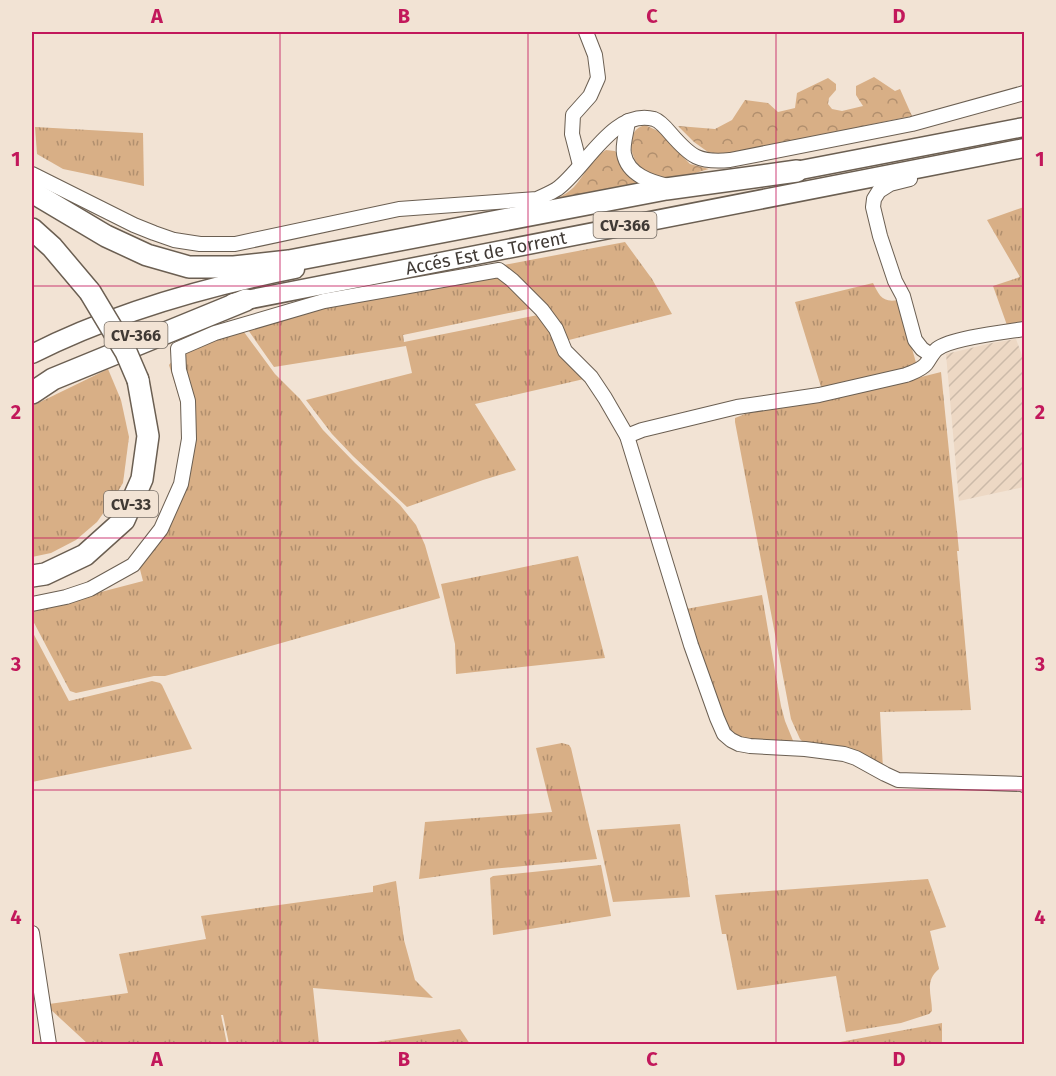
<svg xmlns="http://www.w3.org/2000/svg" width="1056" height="1076" viewBox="0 0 1056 1076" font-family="'Fira Sans',sans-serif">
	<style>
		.industrial { fill: url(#industrial-furrows) }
		.grass { fill: url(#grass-tufts) }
		.forest { fill: url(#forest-crowns) }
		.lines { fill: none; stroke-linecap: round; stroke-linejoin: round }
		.minor-casing { stroke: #6b5f52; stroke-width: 16 }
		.major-casing { stroke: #6b5f52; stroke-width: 21 }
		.highway-casing { stroke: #6b5f52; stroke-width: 24 }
		.minor { stroke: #fff; stroke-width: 14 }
		.major { stroke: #fff; stroke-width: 18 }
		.highway { stroke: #fff; stroke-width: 21 }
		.highway-bridge-casing { stroke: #6b5f52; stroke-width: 24; stroke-linecap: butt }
		.highway-bridge { stroke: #fff; stroke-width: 21 }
		.grid { fill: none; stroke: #c2185b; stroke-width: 1.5; stroke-opacity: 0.55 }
		.labels { text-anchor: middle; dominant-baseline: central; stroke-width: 4.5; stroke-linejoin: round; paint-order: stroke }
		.shield { fill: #f2e3d4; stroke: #756d65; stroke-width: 1.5 }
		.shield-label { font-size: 16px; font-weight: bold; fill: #403a35 }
		.street-label { font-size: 18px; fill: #403a35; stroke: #f2e3d4 }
		.neatline { fill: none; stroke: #c2185b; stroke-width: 2 }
		.grid-label { font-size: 20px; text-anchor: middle; font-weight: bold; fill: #c2185b }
	</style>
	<defs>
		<pattern id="industrial-furrows" width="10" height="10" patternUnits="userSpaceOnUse" patternTransform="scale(1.5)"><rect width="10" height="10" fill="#edd8c4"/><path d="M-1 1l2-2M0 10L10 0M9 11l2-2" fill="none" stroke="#ccbaa9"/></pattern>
		<pattern id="grass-tufts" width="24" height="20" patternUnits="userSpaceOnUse" patternTransform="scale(1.5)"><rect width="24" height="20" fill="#d8af86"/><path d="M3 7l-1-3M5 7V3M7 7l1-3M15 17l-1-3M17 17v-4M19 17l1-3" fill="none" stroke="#b18f6e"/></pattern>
		<pattern id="forest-crowns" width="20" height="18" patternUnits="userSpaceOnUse" patternTransform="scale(1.5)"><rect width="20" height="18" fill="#d8af86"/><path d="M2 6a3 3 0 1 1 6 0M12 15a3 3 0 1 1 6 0" fill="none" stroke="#b18f6e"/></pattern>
	</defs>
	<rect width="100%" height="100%" fill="#f2e3d4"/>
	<path class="industrial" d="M1016,339L1024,361V487L959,501L946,354L992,343Z"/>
	<g class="grass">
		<path d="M35,127L143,133L144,186L63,169L37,154Z"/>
		<path d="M1024,207V326L1008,328L993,286L1020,277L987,220Z"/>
		<path d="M625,242L652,279L672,314L565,341L534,297L504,265Z"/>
		<path d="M501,277L533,308L403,335L404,342L538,315L584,379L475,404L516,470L483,480L407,507L353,456L332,434L306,400L412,373L406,346L274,367L246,327L338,303L474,278Z"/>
		<path d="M873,283C879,295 882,303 898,300L917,366L822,390L795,302Z"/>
		<path d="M241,328L275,374L300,399L323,430L355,463L400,505L416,525L425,545L440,598L165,676H154L76,693L70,691L32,619V610L143,581L136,554L150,538L172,498L182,453L183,415L179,397L169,365L178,353Z"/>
		<path d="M108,369L121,400L129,437L123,483L112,501L97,522L76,540L51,553L32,557V406Z"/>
		<path d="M941,372L959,551H957L971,710L880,712L883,769L809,748L800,739L791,719L735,422V418L745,414L792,405L826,401Z"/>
		<path d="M578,556L605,658L456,674L455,644L441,584Z"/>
		<path d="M762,595L781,706L785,721L794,743L747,741L727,730L686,609Z"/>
		<path d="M32,631L69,701L152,681L160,683L162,685L192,749L32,782Z"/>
		<path d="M562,743L569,745L571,748L597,859L491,869L419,879L425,822L552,812L536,748Z"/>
		<path d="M680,824L690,897L613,902L597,830Z"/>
		<path d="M601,865L611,916L493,935L490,878L493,876Z"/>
		<path d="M928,879L946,927L930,931L939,969C924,981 932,995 932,1011L929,1014L901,1023L846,1032L836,976L737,990L726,934H722L715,895Z"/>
		<path d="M396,881L404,940L415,980L433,998L313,988L319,1044H229L223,1015H221L227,1044H88L49,1008V1004L128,993L119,954L206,939L201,916L373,892V886Z"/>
		<path d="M942,1023V1044H829Z"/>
		<path d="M460,1029L470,1044H364Z"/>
	</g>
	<g class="forest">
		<path d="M874,77L895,91L900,89L912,116L724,155L708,152L694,142L678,126L715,129L732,120L745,100L768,103L778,112L795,108L797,93L828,78L836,84V90L829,98L828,104L832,109L842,111L863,106L856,95V86Z"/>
		<path d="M645,125L658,131L690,164L709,169C694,173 678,180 663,177C655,176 647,173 641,168C629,156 625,130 645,125Z"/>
		<path d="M606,150L615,151L645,186L534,207C548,202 563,198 574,187C585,175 591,158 606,150Z"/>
	</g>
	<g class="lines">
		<defs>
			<g id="minor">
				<path d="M628,121C627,131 622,145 624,154C628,175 651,182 668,186"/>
				<path d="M580,165L572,134L573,115L590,96L598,78L595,55L586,32"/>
				<path d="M32,174L134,225L154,233L174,240L200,244H235L399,209L537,199C543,196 551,193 557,189C585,169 613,108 654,119C660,121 666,128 671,134C691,157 699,163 730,160L912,124L1024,93"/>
				<path d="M910,179L890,184L879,191L874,199L873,207L880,236L895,281L903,296L915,340L922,349L931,355"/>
				<path d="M627,436L642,430L737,407L819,395L906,375C913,372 921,370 926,364C930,359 932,353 937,349C951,338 1005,332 1024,329"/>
				<path d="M32,604L66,597L90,589L133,565L161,529L181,484L189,439L188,401L179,370L178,349L215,333L324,301L499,270L512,280L542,310L556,329L565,351L591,377L605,398L627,436L691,645L717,718L724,734L731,740L739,744L750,746L805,749L844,754L856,758L885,774L898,780L1022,784L1024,785"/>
				<path d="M32,933L49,1044"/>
			</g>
			<g id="major">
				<path d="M785,173L1024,127"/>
				<path id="s1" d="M233,303L246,300L1024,148"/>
				<path d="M32,354C115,312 204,287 295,269"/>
			</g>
			<g id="highway">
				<path d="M32,192L106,236L147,255L189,267H234L289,261L666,189L797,171"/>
				<path d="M32,229L52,247L90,292"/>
				<path d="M32,393L53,379L246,300"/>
				<path d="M32,576L45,574L85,555L124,520L142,479L148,436L138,380"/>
			</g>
		</defs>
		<use href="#minor" class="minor-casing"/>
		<use href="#major" class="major-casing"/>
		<use href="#highway" class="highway-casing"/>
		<use href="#minor" class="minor"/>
		<use href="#major" class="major"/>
		<use href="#highway" class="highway"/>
		<defs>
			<path id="highway-bridge" d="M90,292L126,352L138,380"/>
		</defs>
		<use href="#highway-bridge" class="highway-bridge-casing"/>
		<use href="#highway-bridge" class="highway-bridge"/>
	</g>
	<path class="grid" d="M280,32V1044M528,32V1044M776,32V1044M32,286H1024M32,538H1024M32,790H1024"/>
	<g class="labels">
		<g class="shield">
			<rect x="593.5" y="212" width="63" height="26" rx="4.5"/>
			<rect x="104.5" y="322" width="63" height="26" rx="4.5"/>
			<rect x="104" y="491" width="54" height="26" rx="4.5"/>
		</g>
		<g class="shield-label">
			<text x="625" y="225">CV-366</text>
			<text x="136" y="335">CV-366</text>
			<text x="131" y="504">CV-33</text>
		</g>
		<g class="street-label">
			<text stroke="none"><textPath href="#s1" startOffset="258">Accés Est de Torrent</textPath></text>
		</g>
	</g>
	<rect width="1056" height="1076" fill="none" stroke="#f2e3d4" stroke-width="66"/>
	<rect x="33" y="33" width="990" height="1010" class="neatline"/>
	<g class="grid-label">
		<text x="157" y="23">A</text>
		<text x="404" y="23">B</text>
		<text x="652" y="23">C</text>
		<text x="899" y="23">D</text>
		<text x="16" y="166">1</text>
		<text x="1040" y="166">1</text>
		<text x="16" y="419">2</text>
		<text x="1040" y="419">2</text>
		<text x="16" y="671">3</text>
		<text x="1040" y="671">3</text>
		<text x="16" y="924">4</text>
		<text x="1040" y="924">4</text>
		<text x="157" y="1066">A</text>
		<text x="404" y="1066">B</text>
		<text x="652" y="1066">C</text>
		<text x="899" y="1066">D</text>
	</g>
</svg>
